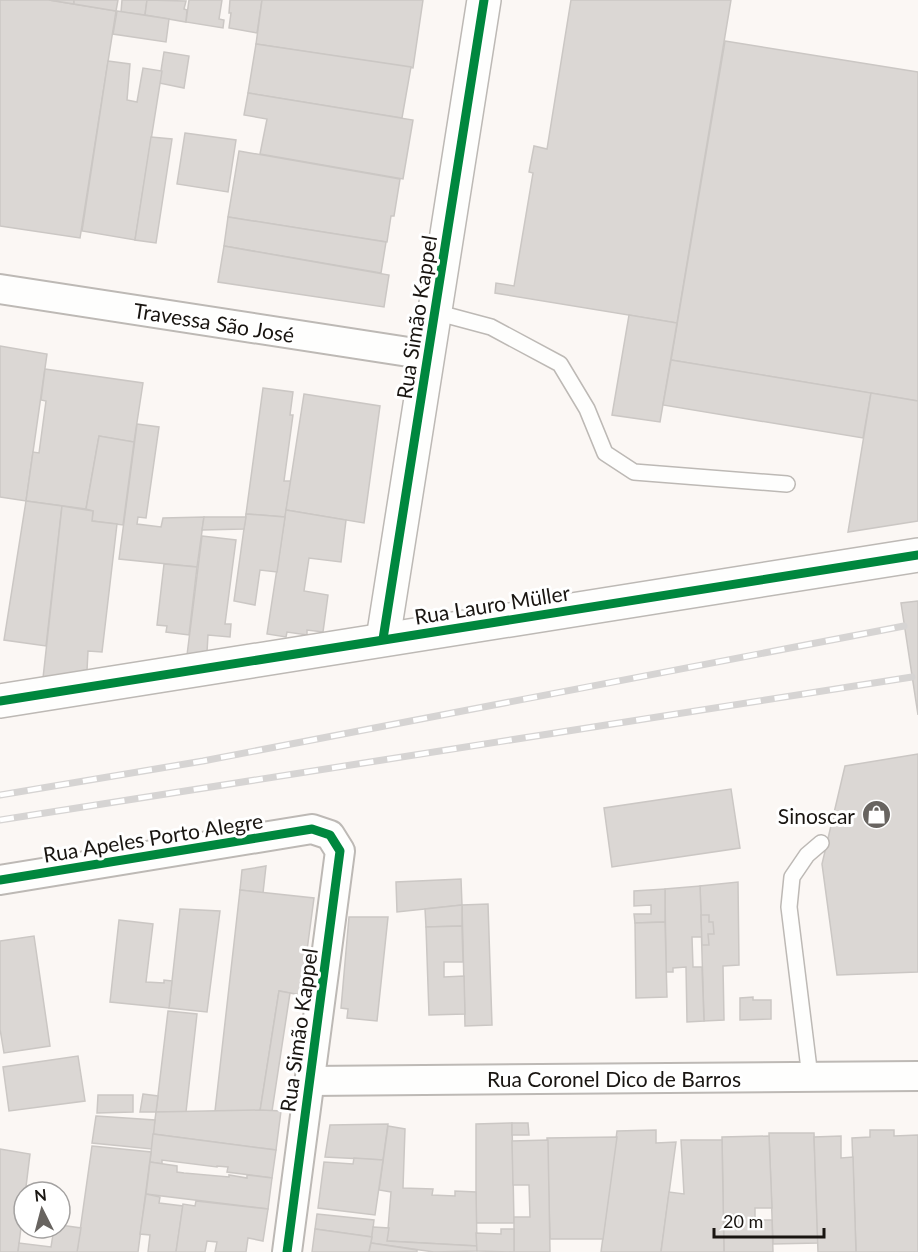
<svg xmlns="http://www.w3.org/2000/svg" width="918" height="1252" viewBox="0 0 918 1252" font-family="Lato,sans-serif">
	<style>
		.building { fill: #dbd7d4; stroke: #cbc7c4; stroke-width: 1.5 }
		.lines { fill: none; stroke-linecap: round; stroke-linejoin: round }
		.service-casing { stroke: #bdb9b5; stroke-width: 18 }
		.minor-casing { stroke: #bdb9b5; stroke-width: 32 }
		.tertiary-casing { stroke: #bdb9b5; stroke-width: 36 }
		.service { stroke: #fefefd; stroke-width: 15 }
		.minor { stroke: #fefefd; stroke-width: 28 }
		.tertiary { stroke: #fefefd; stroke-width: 33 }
		.rail-casing { stroke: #d6d4d3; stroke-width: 7 }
		.rail { stroke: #fff; stroke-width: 4.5; stroke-dasharray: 14; stroke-linecap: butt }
		.cycleway-casing { stroke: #fff; stroke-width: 13 }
		.cycleway { stroke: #00873e; stroke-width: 9 }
		.labels { text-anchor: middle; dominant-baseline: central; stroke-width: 6; stroke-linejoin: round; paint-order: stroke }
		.street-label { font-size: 21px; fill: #191511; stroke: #fff }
		.poi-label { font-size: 21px; fill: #191511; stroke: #fff; text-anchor: end }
	</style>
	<rect width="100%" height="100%" fill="#fbf7f4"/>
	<g class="building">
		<path d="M0,0H49L116,11L80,238L0,226Z"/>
		<path d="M49,0H74V4Z"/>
		<path d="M74,0H118L116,11L74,4Z"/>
		<path d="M122,0H147L145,15L121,12Z"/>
		<path d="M147,0L186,1L184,9L187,10L186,22L145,15Z"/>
		<path d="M189,0H222L219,19L224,20L223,28L186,22Z"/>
		<path d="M230,0H262L257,33L229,28L231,13H229Z"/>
		<path d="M262,0H423L413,68L256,44Z"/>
		<path d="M571,0H731L677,323L495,293L496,283L514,286L533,173L529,172L534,146L547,149Z"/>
		<path d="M117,11L169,19L166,42L113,34Z"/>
		<path d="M725,41L918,72V401L671,360Z"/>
		<path d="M256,44L411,67L402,118L248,93Z"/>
		<path d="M164,52L189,56L184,88L159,83Z"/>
		<path d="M108,61L130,64L127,100L137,102L143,68L162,71L135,240L82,231Z"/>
		<path d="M248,93L413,120L403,179L260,154L267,119L244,115Z"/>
		<path d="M185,133L236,140L228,192L177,184Z"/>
		<path d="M151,137L172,139L156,243L135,240Z"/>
		<path d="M239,151L400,179L394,216H391L387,242L228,217Z"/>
		<path d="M228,217L386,242L381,273L224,246Z"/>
		<path d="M224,246L389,275L384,307L218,282Z"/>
		<path d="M629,315L677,323L660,422L612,415Z"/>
		<path d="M0,346L47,354L26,501L0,497Z"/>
		<path d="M671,360L871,393L863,438L663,405Z"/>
		<path d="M45,369L143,383L134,442L99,436L86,509L26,501L33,452L39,453L46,401L41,400Z"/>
		<path d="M263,388L293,392L290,415H293L284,481H291L285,517L246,514Z"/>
		<path d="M871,393L918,401V521L848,532Z"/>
		<path d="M304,394L380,406L364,523L286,510Z"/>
		<path d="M137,424L159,427L146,518L138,517L137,524L161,527L163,518L204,517L197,567L119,559Z"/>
		<path d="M99,436L134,442L123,525L92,521L93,511L86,509Z"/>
		<path d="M26,501L62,506L46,646L4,640Z"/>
		<path d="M62,506L93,511L92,521L117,524L102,652L88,651L87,670L43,678Z"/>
		<path d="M286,510L346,520L341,562L309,558L304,591L328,595L323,632L307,630V635L287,632L286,637L267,634Z"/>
		<path d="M246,514L285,517L277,572L260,570L255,605L234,601Z"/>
		<path d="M204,517H246L244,529L202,530Z"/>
		<path d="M202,536L236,540L225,624H231L230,637L208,635L207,652L187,655Z"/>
		<path d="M164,564L197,567L189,635L166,632L167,626L157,625Z"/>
		<path d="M918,601V715L901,603Z"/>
		<path d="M918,754V972L837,975L822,864L845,766Z"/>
		<path d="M731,789L740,848L612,867L604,808Z"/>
		<path d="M266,866L263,893L240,890L242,870Z"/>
		<path d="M461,879L462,905L397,912L396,882Z"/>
		<path d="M738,882L739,965L723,966L724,1020L704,1021L700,886Z"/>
		<path d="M700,886L702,937H692L693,967H702L704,1021L687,1022L686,967L673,968V972H666L665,889Z"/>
		<path d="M665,889V922L635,923L634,914H651V905L634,906V891Z"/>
		<path d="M240,890L314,898L301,995L279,991L260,1111H215Z"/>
		<path d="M488,904L492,1025L465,1026L462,905Z"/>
		<path d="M462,905V926L426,927L425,909Z"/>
		<path d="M180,909L220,911L207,1012L169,1008Z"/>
		<path d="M701,915H709V922H713L714,934H708L709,945H702Z"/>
		<path d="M349,917H388L377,1021L347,1018L348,1009L341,1008Z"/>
		<path d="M119,920L153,924L146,982L164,983V980L172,981L169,1008L110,1002Z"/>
		<path d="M665,922L667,997L636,998L635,923Z"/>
		<path d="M462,926L463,962H444V977L464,976L465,1014L429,1015L426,927Z"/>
		<path d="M34,936L50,1046L4,1053L0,1029V941Z"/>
		<path d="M279,991L290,993L272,1111H260Z"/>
		<path d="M753,997V1000H771V1019L740,1020V998Z"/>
		<path d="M168,1011L197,1014L186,1112H156Z"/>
		<path d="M78,1056L85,1101L9,1111L3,1067Z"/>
		<path d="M143,1094L158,1096L156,1112H140Z"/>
		<path d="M98,1095H133V1112L97,1113Z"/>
		<path d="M261,1110L281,1111L276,1150L153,1134L156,1112Z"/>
		<path d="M96,1116L155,1120L152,1149L92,1143Z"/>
		<path d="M512,1123L514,1223H476V1124Z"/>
		<path d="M512,1123H528L529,1135H512Z"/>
		<path d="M388,1124L383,1160L325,1157L330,1125Z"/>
		<path d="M388,1126L405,1129L403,1188L433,1189L432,1195L455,1196V1191L476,1192L477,1246L387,1241L391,1192L379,1190Z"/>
		<path d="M656,1130V1143L676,1142L661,1252H601L617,1131Z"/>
		<path d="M870,1130H894V1136L918,1135V1252H856L852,1138L870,1137Z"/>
		<path d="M769,1133H814L818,1243L773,1244Z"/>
		<path d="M153,1134L276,1150L272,1178L227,1172L228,1167L217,1166V1167L162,1160V1164L150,1162Z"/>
		<path d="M769,1136L772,1208H755V1220H772L773,1252H724L722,1137Z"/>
		<path d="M841,1136V1158L853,1157L856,1252H818L814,1137Z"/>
		<path d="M617,1137L603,1239H550L547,1138Z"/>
		<path d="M548,1140L550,1252H514V1217H530L529,1185H513L512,1141Z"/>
		<path d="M681,1140H722L724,1252H661L669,1192L684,1194Z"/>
		<path d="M92,1146L151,1152L138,1252H77Z"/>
		<path d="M0,1149L30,1154L18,1252H0Z"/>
		<path d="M354,1158L383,1160L375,1215L318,1208L324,1162L353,1164Z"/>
		<path d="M150,1162L177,1166V1172L184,1173L229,1177V1175L247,1178V1175L272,1178L268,1209L146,1194Z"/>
		<path d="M146,1194L160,1197L159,1203L183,1206L176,1252H148L150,1235L140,1234Z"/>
		<path d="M196,1201L268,1209L263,1241L248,1238L246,1252H215L217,1242L207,1241L205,1252H176L183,1204L195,1206Z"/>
		<path d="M317,1214L374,1220L372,1237L315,1229Z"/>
		<path d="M60,1225L81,1228L77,1252H18L19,1243L51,1247L54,1228H60Z"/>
		<path d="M373,1227L389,1228L387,1241L477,1246V1251L434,1252L371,1243Z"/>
		<path d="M315,1229L372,1237L369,1252H312Z"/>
		<path d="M501,1229H514V1252L477,1251L476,1233L501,1234Z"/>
		<path d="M371,1243L417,1250V1252H369Z"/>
	</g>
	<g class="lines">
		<defs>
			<g id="service">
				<path d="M435,312L491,327L560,364L587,409L605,453L634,472L787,484"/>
				<path d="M810,1077L789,907L792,877L807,855L821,843"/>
			</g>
			<g id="minor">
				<path d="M0,289L428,355"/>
				<path d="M0,880L312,829L330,835L340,851L287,1252"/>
				<path d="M309,1081L918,1076"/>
			</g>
			<g id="tertiary">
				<path d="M383,639L484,0"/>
				<path d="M0,701L918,555"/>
			</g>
		</defs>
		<use href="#service" class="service-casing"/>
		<use href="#minor" class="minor-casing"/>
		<use href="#tertiary" class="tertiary-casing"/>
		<use href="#service" class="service"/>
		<use href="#minor" class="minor"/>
		<use href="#tertiary" class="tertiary"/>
		<defs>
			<g id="rail">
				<path d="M0,795L203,761L904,626"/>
				<path d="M0,820L912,677"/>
			</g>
		</defs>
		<use href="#rail" class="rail-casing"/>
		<use href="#rail" class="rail"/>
		<defs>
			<g id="cycleway">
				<path d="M383,639L484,0"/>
				<path d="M0,701L918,555"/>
				<path d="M0,880L312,829L330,835L340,851L287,1252"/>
			</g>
		</defs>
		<use href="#cycleway" class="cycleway-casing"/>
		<use href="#cycleway" class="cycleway"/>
	</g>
	<defs>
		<symbol id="shop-disc" viewBox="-11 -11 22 22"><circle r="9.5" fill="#686460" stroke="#fff"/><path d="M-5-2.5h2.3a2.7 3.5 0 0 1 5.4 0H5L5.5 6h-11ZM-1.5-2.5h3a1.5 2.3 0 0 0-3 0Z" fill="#fff"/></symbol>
	</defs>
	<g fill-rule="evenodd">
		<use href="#shop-disc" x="860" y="798" width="33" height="33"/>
	</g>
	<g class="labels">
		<g class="street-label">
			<text transform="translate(416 317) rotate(-81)">Rua Simão Kappel</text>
			<text transform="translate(214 322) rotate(9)">Travessa São José</text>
			<text transform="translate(492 604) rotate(-9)">Rua Lauro Müller</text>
			<text transform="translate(153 837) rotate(-9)">Rua Apeles Porto Alegre</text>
			<text transform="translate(298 1030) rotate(-82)">Rua Simão Kappel</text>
			<text x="614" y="1078">Rua Coronel Dico de Barros</text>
		</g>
		<g class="poi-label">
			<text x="855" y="815">Sinoscar</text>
		</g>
	</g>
	<g transform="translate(42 1210) rotate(354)"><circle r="28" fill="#ffffff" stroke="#a3a1a0" stroke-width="1.5"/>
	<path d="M0-4.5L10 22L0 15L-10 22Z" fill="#686460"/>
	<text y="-9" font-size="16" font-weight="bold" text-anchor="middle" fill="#191511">N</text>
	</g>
	<path d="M714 1228v9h110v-9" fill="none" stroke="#191511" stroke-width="3"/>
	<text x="723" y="1228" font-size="18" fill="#191511" stroke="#ffffff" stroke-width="4.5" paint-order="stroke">20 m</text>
</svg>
